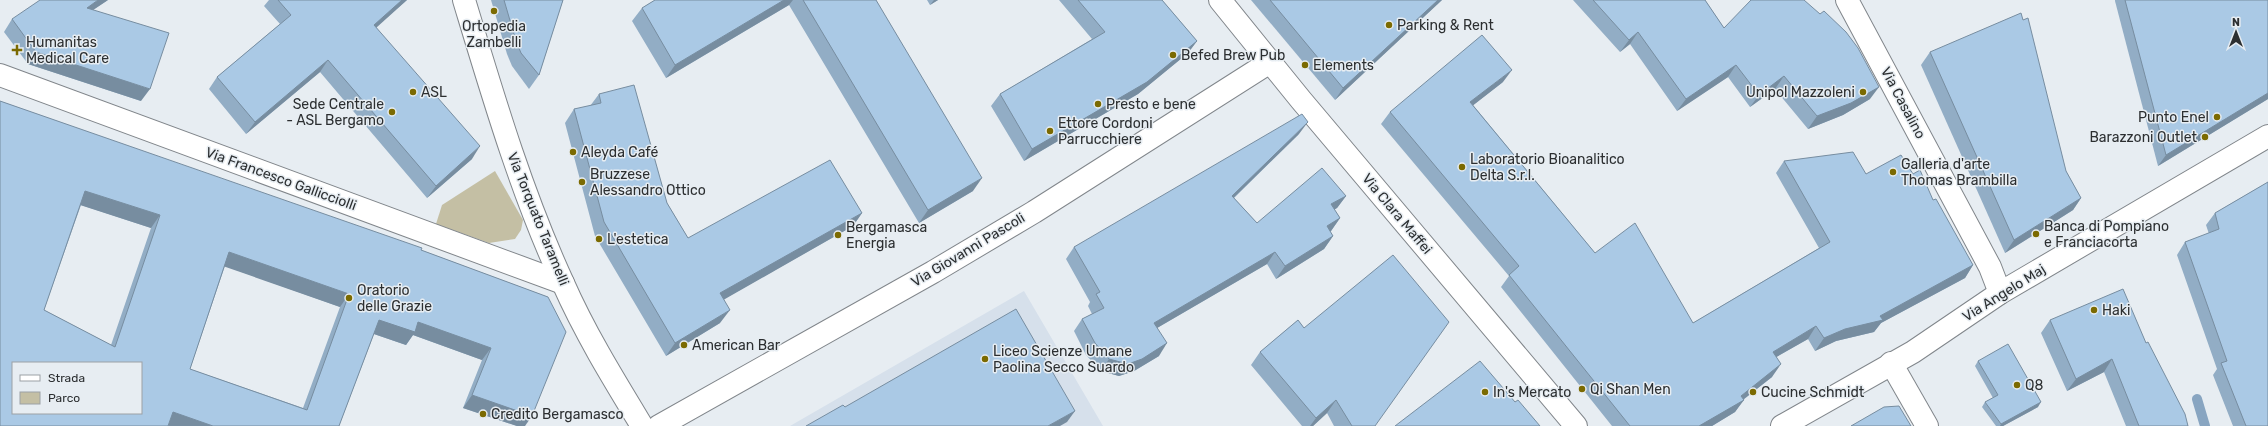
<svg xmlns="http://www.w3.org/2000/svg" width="2268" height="426" viewBox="0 0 2268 426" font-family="Rubik,sans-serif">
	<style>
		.built { fill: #d6e0eb }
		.green { fill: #c4bfa4 }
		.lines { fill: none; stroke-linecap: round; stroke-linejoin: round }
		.stream { stroke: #88a5c1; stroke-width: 10 }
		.street-casing { stroke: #81868b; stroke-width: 24 }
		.secondary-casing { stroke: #81868b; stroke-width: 24 }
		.street { stroke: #fff; stroke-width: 22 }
		.secondary { stroke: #fff; stroke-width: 22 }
		.wall { fill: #92adc5; fill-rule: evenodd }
		.shaded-wall { fill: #778da0 }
		.building { fill: #aac9e5; stroke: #778da0; fill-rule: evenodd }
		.poi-dot { fill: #7b6a01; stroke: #e7edf2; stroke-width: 1.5 }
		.labels { text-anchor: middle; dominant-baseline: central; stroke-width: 3; stroke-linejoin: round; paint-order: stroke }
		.poi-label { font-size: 14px; fill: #2c2f31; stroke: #e7edf2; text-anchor: start }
		.street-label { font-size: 14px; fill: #2c2f31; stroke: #e7edf2 }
	</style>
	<rect width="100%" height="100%" fill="#e7edf2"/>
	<path class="built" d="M1024,291L1103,426H790Z"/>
	<path class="green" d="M495,171L523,220L521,230L515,239L489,243L436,224L442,205Z"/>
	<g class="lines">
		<path class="stream" d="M2197,399L2205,426"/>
		<defs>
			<g id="street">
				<path d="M464,0C493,96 521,192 563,283C585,333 614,380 642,426"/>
				<path d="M1220,0L1301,100L1576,426"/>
				<path d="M1847,0L1990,267L2000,293"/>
				<path d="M0,75L563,283"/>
				<path d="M1891,363L1927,426"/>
				<path d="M659,426L933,272L1034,212L1270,62"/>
			</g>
			<path id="secondary" d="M1782,426L1913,352L2000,293L2268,136"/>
		</defs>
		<use href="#street" class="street-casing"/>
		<use href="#secondary" class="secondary-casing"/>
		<use href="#street" class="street"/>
		<use href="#secondary" class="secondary"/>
	</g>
	<g class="wall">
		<path d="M108,0L93,10L141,101L28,64L4,32L12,19Z"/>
		<path d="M269,0H407L376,27L472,159L427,198L320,72L246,134L209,89L217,77L280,24L264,6Z"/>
		<path d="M491,0H563L539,75L529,89L512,66L507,54Z"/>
		<path d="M655,0H876L973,191L919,223L789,5L666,78L632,21L642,8Z"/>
		<path d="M927,0H938L930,5Z"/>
		<path d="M1059,0H1162L1197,41L1188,53L1138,94L1024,161L991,106L1000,94L1092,39Z"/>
		<path d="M1251,0H1442L1335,100Z"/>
		<path d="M1573,0H1705L1724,28L1870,99L1843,115L1808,129L1775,89L1750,107L1728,77L1677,111L1630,44L1620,52Z"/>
		<path d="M2115,0H2268V99L2158,166L2115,1Z"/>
		<path d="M1930,52L2066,171L2081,198L2073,210L2005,253L1921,65Z"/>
		<path d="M1503,82L1473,105L1595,253L1693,323L1819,248L1776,173L1784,161L1866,174H1913L1933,200L1973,265L1965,278L1881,323L1874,332L1836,341L1815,351L1808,339L1776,357L1772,377L1743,400L1735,412L1712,426H1612L1501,287L1509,276L1381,124L1390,112Z"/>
		<path d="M599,94L667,203L688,238L862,213L853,226L724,299L720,323L666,356L595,236L565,123L574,109L590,106Z"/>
		<path d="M0,101L421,250L548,297L525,426H517L463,408L482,360L413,335L406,345L374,334L339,426H0ZM81,205L151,228L111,345L44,310ZM225,266L340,307L303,408L190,369Z"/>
		<path d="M1299,134L1234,198L1257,223L1346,196L1337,208L1334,209L1340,218L1331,231L1330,232L1333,236L1324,249L1276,279L1267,264L1157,328L1159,356L1134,371L1119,376L1101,371L1086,355L1074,331L1082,319L1092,314L1088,306L1090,302L1066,259L1074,247Z"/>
		<path d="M2268,182V426H2233L2213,375L2217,369L2177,255L2185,242L2209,234L2206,225L2215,213Z"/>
		<path d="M1298,320L1375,426H1334L1327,413L1313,426H1302L1251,365L1260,352Z"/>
		<path d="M2050,320L2146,343L2188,426H2126L2104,372L2067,391L2041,333Z"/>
		<path d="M1978,361L2038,407L2003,426H1996L1982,407L1985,402L1993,398L1975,366Z"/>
	</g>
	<g class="shaded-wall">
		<path d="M98,0H108L78,20L87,8Z"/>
		<path d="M402,0H407L366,37L374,25Z"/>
		<path d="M784,0H793L789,5L666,78L675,65Z"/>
		<path d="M934,0H938L930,5Z"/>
		<path d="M1438,0H1442L1335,100L1343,88Z"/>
		<path d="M1638,32L1630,44L1620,52L1629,40Z"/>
		<path d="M1197,41L1188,53L1138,94L1024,161L1032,149Z"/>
		<path d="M36,52L150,89L141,101L28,64Z"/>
		<path d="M328,60L320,72L246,134L255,122Z"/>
		<path d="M1736,65L1728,77L1677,111L1686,99Z"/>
		<path d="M1512,70L1503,82L1462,114L1470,102Z"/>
		<path d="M1784,76L1775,89L1750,107L1759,95Z"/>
		<path d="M1879,87L1870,99L1843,115L1808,129L1817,116Z"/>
		<path d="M2268,93V99L2158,166L2166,155Z"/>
		<path d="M1308,122L1299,134L1223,208L1232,196Z"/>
		<path d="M480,146L472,159L427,198L436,186Z"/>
		<path d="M982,178L973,191L919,223L928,210Z"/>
		<path d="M85,191L160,215L151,228L77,204Z"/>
		<path d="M1346,196L1337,208L1323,217L1331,204Z"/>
		<path d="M2081,198L2073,210L2005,253L2014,240Z"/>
		<path d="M862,213L853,226L711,307L720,293Z"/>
		<path d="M1340,218L1331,231L1318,238L1327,226Z"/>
		<path d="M1333,236L1324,249L1276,279L1285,266Z"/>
		<path d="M229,252L349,294L340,307L220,265Z"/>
		<path d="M1275,252L1267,264L1145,335L1154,323Z"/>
		<path d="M1973,265L1965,278L1881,323L1874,332L1836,341L1815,351L1824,338L1845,329L1880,316Z"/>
		<path d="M730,310L720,323L666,356L675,343Z"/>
		<path d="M379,320L418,322L491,348L482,360L413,335L406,345L371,333Z"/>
		<path d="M1816,326L1808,339L1764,364L1773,352Z"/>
		<path d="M1167,343L1159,356L1134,371L1119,376L1101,371L1109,359Z"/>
		<path d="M2112,359L2104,372L2067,391L2076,379Z"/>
		<path d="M1781,364L1772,377L1740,402L1744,400L1735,412L1712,426H1699L1741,396Z"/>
		<path d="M472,395L532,416L525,426H517L463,408Z"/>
		<path d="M1336,400L1327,413L1313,426H1310L1316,418Z"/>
		<path d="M2041,402L2038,407L2003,426H2000L2001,424Z"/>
		<path d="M1075,411L1067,422L1060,426H1048Z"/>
		<path d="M173,412L213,426H168Z"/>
	</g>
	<g class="building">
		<path d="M40,0H98L87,8L169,33L150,89L36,52L12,19Z"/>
		<path d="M278,0H402L374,25L480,146L436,186L328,60L255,122L217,77L291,15Z"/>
		<path d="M504,0H563L539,75L521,53L516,41Z"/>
		<path d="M655,0H784L675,65L642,8Z"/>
		<path d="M803,0H876L982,178L928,210Z"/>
		<path d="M1078,0H1162L1197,41L1147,82L1032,149L1000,94L1105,32Z"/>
		<path d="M1270,0H1438L1343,88Z"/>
		<path d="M1593,0H1705L1724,28L1751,0H1804L1820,14L1824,11L1846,32L1858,48L1879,87L1851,103L1817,116L1784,76L1759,95L1736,65L1686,99L1638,32L1629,40Z"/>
		<path d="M2125,0H2268V93L2166,155Z"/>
		<path d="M2021,13L2023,20L2028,18L2066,171L2081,198L2014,240L1930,52Z"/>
		<path d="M1482,35L1512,70L1470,102L1595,253L1635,223L1693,323L1830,242L1784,161L1853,152L1866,174L1901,155L1913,174L1920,170L1933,200L1936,199L1973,265L1880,316L1883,320L1845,329L1824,338L1816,326L1773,352L1781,364L1741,396L1744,400L1699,426H1630L1509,275L1519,266L1390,112Z"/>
		<path d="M634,85L667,203L688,238L830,160L862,213L720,293L730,310L675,343L604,222L574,109L601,103L599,94Z"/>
		<path d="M0,101L422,248L421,250L548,297L566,332L532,416L472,395L491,348L418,322L415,332L379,320L339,426H213L173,412L168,426H0ZM85,191L160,215L115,347L44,310ZM229,252L349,294L307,410L190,369ZM13,363H141V413H13Z"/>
		<path d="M1302,114L1308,122L1232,196L1257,223L1322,168L1346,196L1331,204L1340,218L1327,226L1333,236L1285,266L1275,252L1154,323L1167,343L1142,359L1128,364L1109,359L1095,343L1082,319L1104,308L1096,294L1100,292L1074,247Z"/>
		<path d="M2268,182V426H2246L2221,363L2227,361L2185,242L2219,229L2215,213Z"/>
		<path d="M1393,255L1449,322L1375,426H1352L1336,400L1316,418L1260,352L1298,320L1304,328Z"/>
		<path d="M2123,289L2146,343L2148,342L2185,414L2188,426H2139L2112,359L2076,379L2050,320Z"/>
		<path d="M1016,309L1075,411L1048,426H806L843,405L845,407Z"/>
		<path d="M2008,344L2041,402L2001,424L1985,402L1998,395L1978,361Z"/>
		<path d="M1480,361L1515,402L1518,400L1540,426H1395Z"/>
		<path d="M1899,406L1911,426H1851L1884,407Z"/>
	</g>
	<g class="poi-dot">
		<circle cx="494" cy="11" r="4"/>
		<circle cx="1389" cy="25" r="4"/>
		<path d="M15 44h4v4h4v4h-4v4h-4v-4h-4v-4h4z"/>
		<circle cx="1173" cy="55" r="4"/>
		<circle cx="1305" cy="65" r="4"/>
		<circle cx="413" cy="92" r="4"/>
		<circle cx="1863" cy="92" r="4"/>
		<circle cx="1098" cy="104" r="4"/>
		<circle cx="392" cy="112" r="4"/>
		<circle cx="2217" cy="117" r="4"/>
		<circle cx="1050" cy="131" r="4"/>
		<circle cx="2205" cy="137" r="4"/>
		<circle cx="573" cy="152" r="4"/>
		<circle cx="1462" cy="167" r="4"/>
		<circle cx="1893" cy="172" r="4"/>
		<circle cx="582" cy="182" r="4"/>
		<circle cx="2036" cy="234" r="4"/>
		<circle cx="838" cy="235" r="4"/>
		<circle cx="599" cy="239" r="4"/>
		<circle cx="349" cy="298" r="4"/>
		<circle cx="2094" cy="310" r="4"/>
		<circle cx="684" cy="345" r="4"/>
		<circle cx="985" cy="359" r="4"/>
		<circle cx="2017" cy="385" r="4"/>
		<circle cx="1582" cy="389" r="4"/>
		<circle cx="1485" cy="392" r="4"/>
		<circle cx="1753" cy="392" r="4"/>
		<circle cx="483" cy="414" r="4"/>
	</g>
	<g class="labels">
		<g class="poi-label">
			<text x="1397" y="25">Parking &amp; Rent</text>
			<text x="494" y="26" text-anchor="middle">Ortopedia<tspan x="494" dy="16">Zambelli</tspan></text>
			<text x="26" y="42">Humanitas<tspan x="26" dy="16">Medical Care</tspan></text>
			<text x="1181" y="55">Befed Brew Pub</text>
			<text x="1313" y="65">Elements</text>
			<text x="421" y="92">ASL</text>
			<text x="1855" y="92" text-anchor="end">Unipol Mazzoleni</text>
			<text x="384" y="104" text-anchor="end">Sede Centrale<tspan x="384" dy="16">- ASL Bergamo</tspan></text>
			<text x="1106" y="104">Presto e bene</text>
			<text x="2209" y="117" text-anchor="end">Punto Enel</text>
			<text x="1058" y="123">Ettore Cordoni<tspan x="1058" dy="16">Parrucchiere</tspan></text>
			<text x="2197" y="137" text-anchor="end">Barazzoni Outlet</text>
			<text x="581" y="152">Aleyda Café</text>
			<text x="1470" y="159">Laboratorio Bioanalitico<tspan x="1470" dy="16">Delta S.r.l.</tspan></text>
			<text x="1901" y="164">Galleria d'arte<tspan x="1901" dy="16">Thomas Brambilla</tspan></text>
			<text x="590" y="174">Bruzzese<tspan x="590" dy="16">Alessandro Ottico</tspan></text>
			<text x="2044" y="226">Banca di Pompiano<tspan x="2044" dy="16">e Franciacorta</tspan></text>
			<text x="846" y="227">Bergamasca<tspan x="846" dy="16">Energia</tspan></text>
			<text x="607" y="239">L'estetica</text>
			<text x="357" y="290">Oratorio<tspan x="357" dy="16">delle Grazie</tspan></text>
			<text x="2102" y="310">Haki</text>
			<text x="692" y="345">American Bar</text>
			<text x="993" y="351">Liceo Scienze Umane<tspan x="993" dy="16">Paolina Secco Suardo</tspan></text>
			<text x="2025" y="385">Q8</text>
			<text x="1590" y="389">Qi Shan Men</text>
			<text x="1493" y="392">In's Mercato</text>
			<text x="1761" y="392">Cucine Schmidt</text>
			<text x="491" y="414">Credito Bergamasco</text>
		</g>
		<g class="street-label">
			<text transform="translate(1903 103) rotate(62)">Via Casalino</text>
			<text transform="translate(281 179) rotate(20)">Via Francesco Gallicciolli</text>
			<text transform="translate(1397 214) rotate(50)">Via Clara Maffei</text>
			<text transform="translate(538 219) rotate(68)">Via Torquato Taramelli</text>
			<text transform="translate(968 250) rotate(-31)">Via Giovanni Pascoli</text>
			<text transform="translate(2004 293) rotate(-32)">Via Angelo Maj</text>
		</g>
	</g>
	<rect x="12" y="362" width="130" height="52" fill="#e7edf2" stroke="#9ca1a5"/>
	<rect x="20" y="375" width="20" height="6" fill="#ffffff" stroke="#9ca1a5"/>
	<text x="48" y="382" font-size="12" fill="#2c2f31">Strada</text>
	<rect x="20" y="392" width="20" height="12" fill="#c4bfa4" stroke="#9ca1a5"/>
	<text x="48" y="402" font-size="12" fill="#2c2f31">Parco</text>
	<g transform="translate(2236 32)" stroke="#e7edf2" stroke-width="3" paint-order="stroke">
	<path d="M0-3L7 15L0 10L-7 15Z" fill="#2c2f31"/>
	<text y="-6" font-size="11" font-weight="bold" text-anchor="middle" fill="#2c2f31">N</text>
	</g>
</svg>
